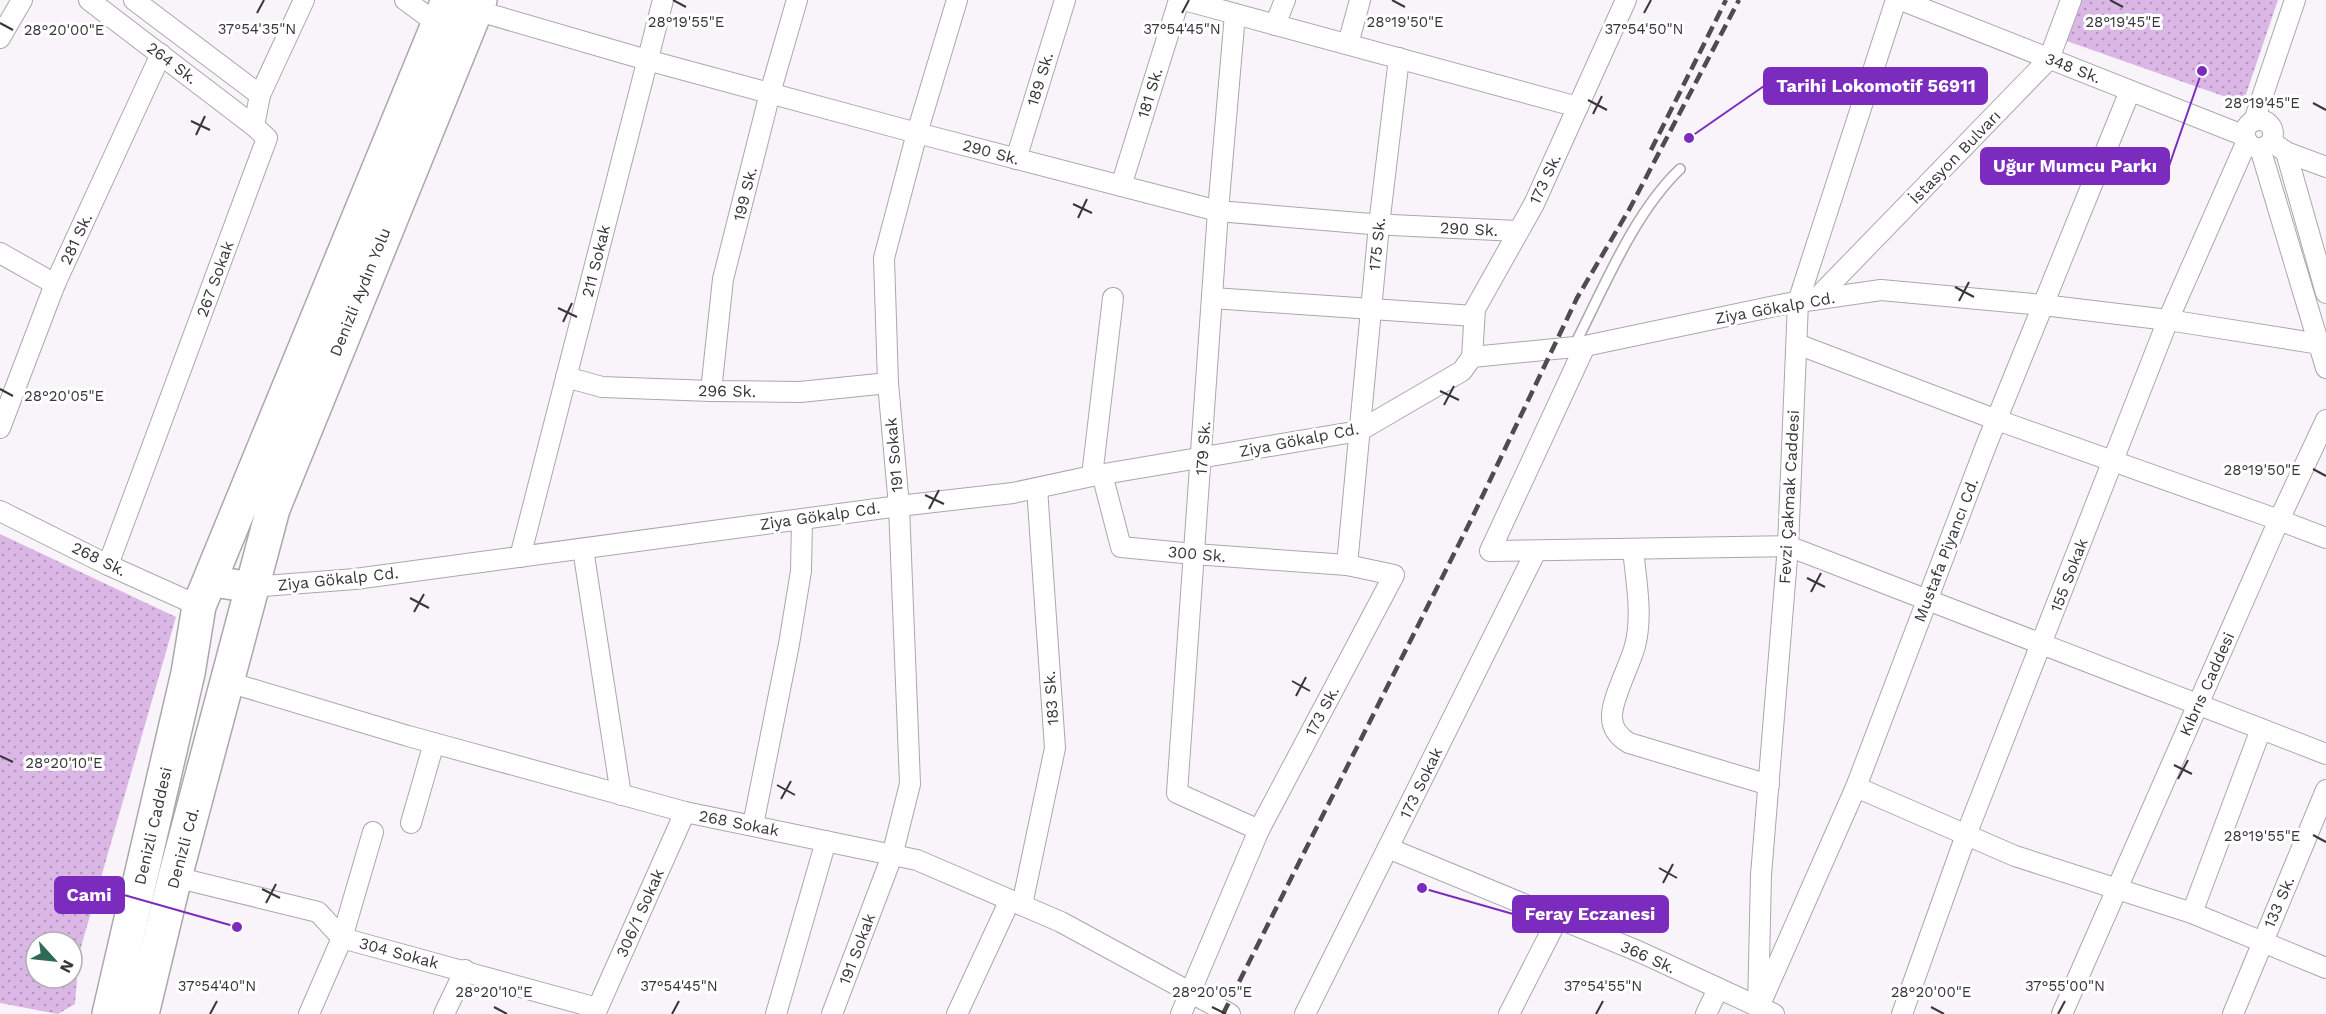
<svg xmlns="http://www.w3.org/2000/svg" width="2326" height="1014" viewBox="0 0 2326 1014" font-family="'Work Sans',sans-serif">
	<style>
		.park { fill: url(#park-dots); fill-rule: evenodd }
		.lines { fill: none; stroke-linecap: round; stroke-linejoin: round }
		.lane-casing { stroke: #aba7ac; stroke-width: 12 }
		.street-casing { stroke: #aba7ac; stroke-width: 22 }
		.primary-casing { stroke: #aba7ac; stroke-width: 33 }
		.highway-casing { stroke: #aba7ac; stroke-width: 36 }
		.lane { stroke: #fff; stroke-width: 9 }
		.street { stroke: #fff; stroke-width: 20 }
		.primary { stroke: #fff; stroke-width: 30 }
		.highway { stroke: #fff; stroke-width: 33 }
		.rail { stroke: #4e4c4f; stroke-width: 4.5; stroke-dasharray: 12 6; stroke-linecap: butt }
		.ticks { fill: none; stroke: #383639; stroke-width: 2 }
		.labels { text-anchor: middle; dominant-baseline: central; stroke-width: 6; stroke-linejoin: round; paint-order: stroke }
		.street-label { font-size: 16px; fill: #383639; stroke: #fff }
		.ticks-label { font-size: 15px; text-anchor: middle; fill: #383639; stroke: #fff; stroke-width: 6; stroke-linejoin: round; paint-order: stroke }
		.leader { fill: none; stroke: #7b2cbf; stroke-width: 2 }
		.callout-dot { fill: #7b2cbf; stroke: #fff; stroke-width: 2 }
		.callout { fill: #7b2cbf; stroke: #7b2cbf; stroke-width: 2 }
		.callout-label { font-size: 18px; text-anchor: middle; font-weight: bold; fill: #fff }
	</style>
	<defs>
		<pattern id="park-dots" width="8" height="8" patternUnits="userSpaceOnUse" patternTransform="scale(1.5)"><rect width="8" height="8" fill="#dbb7e6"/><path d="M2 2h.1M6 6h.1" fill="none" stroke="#b396bb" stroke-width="1.8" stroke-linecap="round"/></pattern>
	</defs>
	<rect width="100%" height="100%" fill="#f9f4fa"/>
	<g class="park">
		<path d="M2073,0H2278L2243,103L2058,38Z"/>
		<path d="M0,534L176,617L79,954L75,1004L58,1014L0,1003ZM36,942H72V978H36Z"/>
	</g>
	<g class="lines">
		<defs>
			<path id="lane" d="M1574,346C1604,288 1633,214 1680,169"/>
			<g id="street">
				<path d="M89,0L254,126"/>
				<path d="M134,0L260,95"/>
				<path d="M405,0L439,25"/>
				<path d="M1184,0L1578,107"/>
				<path d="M1901,0L2245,136"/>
				<path d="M475,10L647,60L917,133L1218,211L1371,224L1517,231"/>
				<path d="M1235,14L1218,211L1177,793L1259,830"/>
				<path d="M1275,25L1285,0"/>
				<path d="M0,38L22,0"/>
				<path d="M1348,44L1360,0"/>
				<circle cx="2259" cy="134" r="14"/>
				<path d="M2254,121L2295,0"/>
				<path d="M2279,147L2286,152L2326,167"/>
				<path d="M2260,148L2326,368"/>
				<path d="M2286,152L2326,293"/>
				<path d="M1016,159L1065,0"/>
				<path d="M1121,186L1179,0"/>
				<path d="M0,253L55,284"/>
				<path d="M1212,298L1474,316"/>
				<path d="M1816,299L2049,59L2071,0"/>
				<path d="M1797,344L1997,420L2279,520L2326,538"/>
				<path d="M1585,346L1490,551L1788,546L2326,754"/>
				<path d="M1472,357L1475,309L1534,204L1626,0"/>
				<path d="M566,377L602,387L711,391L800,392L888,383"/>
				<path d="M711,391L723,279L770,93L797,0"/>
				<path d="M0,428L55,284L161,54"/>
				<path d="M1102,474L1121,547L1194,554L1347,565"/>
				<path d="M1092,476L1113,298"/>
				<path d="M0,511L108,565L199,606"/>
				<path d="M583,549L621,795"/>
				<path d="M1633,549C1636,581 1643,615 1635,646C1630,665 1611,700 1612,717C1612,729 1619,737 1629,743L1769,785"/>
				<path d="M520,557L663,0"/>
				<path d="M108,565L267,138L254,126L260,95L304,0"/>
				<path d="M250,587L355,579L899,506L1013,493L1092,476L1359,431L1462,371L1472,357L1585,346L1785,304L1881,290L2043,305L2168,320L2326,345"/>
				<path d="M228,682L408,736L685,812L917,860L1061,922L1230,1014"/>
				<path d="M1856,787L2015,856L2192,913L2326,968"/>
				<path d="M411,823L434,743"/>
				<path d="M753,825L789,644L801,571L802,519"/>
				<path d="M1388,848L1640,952L1774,1014"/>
				<path d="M175,877L318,912L342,938L597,1008"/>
				<path d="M1022,905L1055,748L1037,488"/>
				<path d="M2192,913L2261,729"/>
				<path d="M1762,1000L1856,787L1987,443L2130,91"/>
				<path d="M1758,1008L1761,875L1788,546L1798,302L1896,0"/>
				<path d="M309,1014L342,938L373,832"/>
				<path d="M444,1014L465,970"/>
				<path d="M595,1014L685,812"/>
				<path d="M776,1014L826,841"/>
				<path d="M832,1014L892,856L910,784L899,506L888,383L884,258L917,133L957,0"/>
				<path d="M957,1014L1010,900"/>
				<path d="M1181,1014L1259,830L1394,575L1347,565L1379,225L1399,58"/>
				<path d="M1305,1014L1536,551"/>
				<path d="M1509,1014L1558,918"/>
				<path d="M1706,1014L1718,989"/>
				<path d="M1902,1014L1966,835L2168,320L2247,141"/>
				<path d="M2062,1014L2279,520L2326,420"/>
				<path d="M2233,1014L2326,790"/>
			</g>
			<path id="primary" d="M209,581L250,587"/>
			<g id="highway">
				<path d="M109,1014L188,673L199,606L448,0"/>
				<path d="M142,1014L175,877L273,509L480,0"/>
			</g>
		</defs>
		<use href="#lane" class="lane-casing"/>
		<use href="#street" class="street-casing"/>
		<use href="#primary" class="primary-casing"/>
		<use href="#highway" class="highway-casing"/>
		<use href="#lane" class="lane"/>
		<use href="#street" class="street"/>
		<use href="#primary" class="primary"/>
		<use href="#highway" class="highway"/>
		<g class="rail">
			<path d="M1651,150L1726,0"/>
			<path d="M1223,1014L1471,520L1577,298L1630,208L1739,0"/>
		</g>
	</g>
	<path class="ticks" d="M673,0L686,7M1392,0L1405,7M2110,0L2123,7M257,13L264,0M1182,13L1189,0M1644,13L1651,0M0,23L13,30M1588,100L1607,110M2313,103L2326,110M1593,114L1602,96M191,121L210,130M196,135L205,116M1073,204L1092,213M1078,218L1087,199M1955,287L1974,297M1959,301L1969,282M558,308L577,317M563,322L572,303M0,389L13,396M1440,391L1459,400M1444,405L1454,386M2313,469L2326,476M925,495L944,504M929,509L939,490M1807,578L1825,587M1811,592L1821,573M410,598L429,608M414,612L424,594M1292,681L1310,691M1296,696L1306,677M0,756L13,762M2174,765L2192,774M2178,779L2188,760M777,785L795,795M781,799L791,781M2313,835L2326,842M1659,868L1677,878M1663,883L1673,864M262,889L280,898M266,903L276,884M494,1007L507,1014M1212,1007L1226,1014M1931,1007L1944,1014M210,1014L217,1001M672,1014L679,1001M1596,1014L1603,1001M2058,1014L2065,1001"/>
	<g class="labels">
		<g class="street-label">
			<text transform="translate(172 63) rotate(37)">264 Sk.</text>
			<text transform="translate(2073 68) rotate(21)">348 Sk.</text>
			<text transform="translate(1040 79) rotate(-73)">189 Sk.</text>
			<text transform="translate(1150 93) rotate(-73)">181 Sk.</text>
			<text transform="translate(991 152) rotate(15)">290 Sk.</text>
			<text transform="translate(1955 157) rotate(-46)">İstasyon Bulvarı</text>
			<text transform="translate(1545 179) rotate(-65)">173 Sk.</text>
			<text transform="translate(745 194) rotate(-76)">199 Sk.</text>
			<text transform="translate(1469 229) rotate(3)">290 Sk.</text>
			<text transform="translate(76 239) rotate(-65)">281 Sk.</text>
			<text transform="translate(1377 244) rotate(-84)">175 Sk.</text>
			<text transform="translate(596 261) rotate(-76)">211 Sokak</text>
			<text transform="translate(215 279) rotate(-70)">267 Sokak</text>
			<text transform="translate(360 292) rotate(-68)">Denizli Aydın Yolu</text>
			<text transform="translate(1775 308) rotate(-10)">Ziya Gökalp Cd.</text>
			<text transform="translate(727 391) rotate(1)">296 Sk.</text>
			<text transform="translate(1299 440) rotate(-11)">Ziya Gökalp Cd.</text>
			<text transform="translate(1203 448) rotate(-86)">179 Sk.</text>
			<text transform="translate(894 455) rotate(-95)">191 Sokak</text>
			<text transform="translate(1789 497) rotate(-87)">Fevzi Çakmak Caddesi</text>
			<text transform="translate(820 516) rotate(-8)">Ziya Gökalp Cd.</text>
			<text transform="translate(1946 550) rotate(-69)">Mustafa Piyancı Cd.</text>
			<text transform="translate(1197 554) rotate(5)">300 Sk.</text>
			<text transform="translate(99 559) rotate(26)">268 Sk.</text>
			<text transform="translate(2069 575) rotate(-69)">155 Sokak</text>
			<text transform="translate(338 579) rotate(-6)">Ziya Gökalp Cd.</text>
			<text transform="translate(2207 684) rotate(-66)">Kıbrıs Caddesi</text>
			<text transform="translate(1051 698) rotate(-94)">183 Sk.</text>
			<text transform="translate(1322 711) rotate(-62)">173 Sk.</text>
			<text transform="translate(1421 783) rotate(-64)">173 Sokak</text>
			<text transform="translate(739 823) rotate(11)">268 Sokak</text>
			<text transform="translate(153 826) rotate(-77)">Denizli Caddesi</text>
			<text transform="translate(183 848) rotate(-75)">Denizli Cd.</text>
			<text transform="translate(2279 902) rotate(-67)">133 Sk.</text>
			<text transform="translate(640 913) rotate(-66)">306/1 Sokak</text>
			<text transform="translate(857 949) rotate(-69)">191 Sokak</text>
			<text transform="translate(399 953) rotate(15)">304 Sokak</text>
			<text transform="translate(1648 957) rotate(24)">366 Sk.</text>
		</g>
	</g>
	<g class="ticks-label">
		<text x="686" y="27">28°19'55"E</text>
		<text x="1405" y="27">28°19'50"E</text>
		<text x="2123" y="27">28°19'45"E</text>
		<text x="257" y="34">37°54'35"N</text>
		<text x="1182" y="34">37°54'45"N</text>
		<text x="1644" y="34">37°54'50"N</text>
		<text x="64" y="35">28°20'00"E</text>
		<text x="2262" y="108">28°19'45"E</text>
		<text x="64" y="401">28°20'05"E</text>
		<text x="2262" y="475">28°19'50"E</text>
		<text x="64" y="768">28°20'10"E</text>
		<text x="2262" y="841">28°19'55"E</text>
		<text x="217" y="991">37°54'40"N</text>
		<text x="679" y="991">37°54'45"N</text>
		<text x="1603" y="991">37°54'55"N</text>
		<text x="2065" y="991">37°55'00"N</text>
		<text x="494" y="997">28°20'10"E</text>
		<text x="1212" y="997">28°20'05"E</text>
		<text x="1931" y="997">28°20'00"E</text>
	</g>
	<path class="leader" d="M1689 138L1764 86M2202 71L2169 166M237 927L124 895M1422 888L1513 914"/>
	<g class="callout-dot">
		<circle cx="1689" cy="138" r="6"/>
		<circle cx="2202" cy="71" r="6"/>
		<circle cx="237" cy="927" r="6"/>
		<circle cx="1422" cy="888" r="6"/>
	</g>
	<g class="callout">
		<rect x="1764" y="68" width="223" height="36" rx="6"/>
		<rect x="1981" y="148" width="188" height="36" rx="6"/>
		<rect x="55" y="877" width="69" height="36" rx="6"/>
		<rect x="1513" y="896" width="155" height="36" rx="6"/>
	</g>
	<g class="callout-label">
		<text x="1876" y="92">Tarihi Lokomotif 56911</text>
		<text x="2075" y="172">Uğur Mumcu Parkı</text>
		<text x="89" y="901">Cami</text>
		<text x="1590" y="920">Feray Eczanesi</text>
	</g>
	<g transform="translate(54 960) rotate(117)"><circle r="28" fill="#ffffff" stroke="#afafb0" stroke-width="1.5"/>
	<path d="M0-4.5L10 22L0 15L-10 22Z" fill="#2e6a55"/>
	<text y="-9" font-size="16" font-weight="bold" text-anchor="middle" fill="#383639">N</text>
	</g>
</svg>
